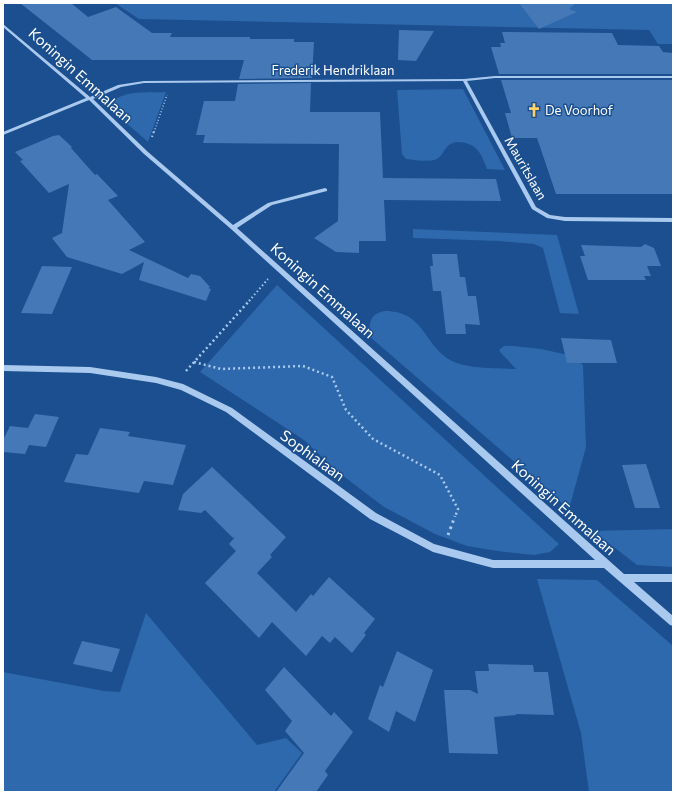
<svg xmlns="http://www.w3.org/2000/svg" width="676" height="795" viewBox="0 0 676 795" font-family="Commissioner,sans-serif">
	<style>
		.green { fill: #2e69ad }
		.building { fill: #4478b7 }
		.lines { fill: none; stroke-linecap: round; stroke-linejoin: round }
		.path-far3 { stroke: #a9c9ee; stroke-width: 1.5; stroke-dasharray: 1 2; stroke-linecap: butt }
		.path-far2 { stroke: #a9c9ee; stroke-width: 2; stroke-dasharray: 1.5 2.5; stroke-linecap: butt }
		.path-far1 { stroke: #a9c9ee; stroke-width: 2.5; stroke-dasharray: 2 3; stroke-linecap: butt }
		.path { stroke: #a9c9ee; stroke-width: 3; stroke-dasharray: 2.5 4; stroke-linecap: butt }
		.minor { fill: #a9c9ee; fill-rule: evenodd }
		.labels { text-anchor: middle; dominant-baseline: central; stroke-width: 3; stroke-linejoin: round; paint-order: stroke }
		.far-street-label { font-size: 13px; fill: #fff; stroke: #1b4f8f }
		.far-poi-label { font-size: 13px; fill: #fff; stroke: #1b4f8f; text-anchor: start }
		.street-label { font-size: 15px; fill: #fff; stroke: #1b4f8f }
	</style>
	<rect width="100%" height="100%" fill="#1b4f8f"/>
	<g class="green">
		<path d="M115,3H673V44H658L649,30L139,19Z"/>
		<path d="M463,89L505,170L487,169C481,153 477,143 458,142C454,142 449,144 447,147C442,152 442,158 434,160C426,162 415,160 406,159L402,154L397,90Z"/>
		<path d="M166,92L148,142L107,106C122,89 146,93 166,92Z"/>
		<path d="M413,229L557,235L579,314L560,313L543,248L534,244L499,241L413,238Z"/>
		<path d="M277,285L537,524L559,544L550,552L534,555L497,551L467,546L435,534L384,507L338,472L304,440L200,372Z"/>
		<path d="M385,311C426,311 423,347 454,362C470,369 498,368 516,369L501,353L499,350L504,346H513L541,349L568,355L583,365L586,447L569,509L369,336C370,322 369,314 385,311Z"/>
		<path d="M673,529V567L637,565L593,531Z"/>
		<path d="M537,579L597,580L673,646V792H589L581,733Z"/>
		<path d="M146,613L257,745L286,738L302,753L274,792H3V672L104,691L120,692Z"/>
	</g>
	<g class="building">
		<path d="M20,3H71L88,17L116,7L152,33H172L170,37H250V39H294V42H314L312,78L239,79L244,60H92Z"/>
		<path d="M519,3H576L569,9L577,12L539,29Z"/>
		<path d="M399,30L434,31L416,61L398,60Z"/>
		<path d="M502,32L612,33L618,45L659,46L663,52L673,53V74H499L491,47H501L500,43H505Z"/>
		<path d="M501,80H673V194H556L537,138H512L505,113H511Z"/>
		<path d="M311,83L310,112H380L383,178L496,179L501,201L384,200L386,241H359V253L336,252L314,238L338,221L339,144L203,143L205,135H196L204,101H235L238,84Z"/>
		<path d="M59,135L72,147L71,148L95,175L97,174L118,196L108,200L145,242L129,250L188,278L191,274L200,276L210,287L208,288L211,289L206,301L139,280L144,262L122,274L67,257L52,238L62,233L69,184L49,193L20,161L23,160L15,152L53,136Z"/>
		<path d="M645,244L654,248L661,266H647L651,276H644L646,280H588L580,256H585L581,245L641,247Z"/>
		<path d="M432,254H457L460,277H465L468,296H476L480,325L465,324L466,334H446L441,291H433L430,266H433Z"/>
		<path d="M42,266L72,267L52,314L21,313Z"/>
		<path d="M561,338L611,340L617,363H567Z"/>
		<path d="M35,414L59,417L46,447L29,445L25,454L3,452V440L10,426L28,428Z"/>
		<path d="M100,428L130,432L128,436L186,445L173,485L144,481L139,493L64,482L76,454L88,455Z"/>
		<path d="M646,464L660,508H635L622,465Z"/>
		<path d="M212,467L286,537L270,555L272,557L257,573L296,612L311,594L313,596L329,577L375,619L364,633L366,635L352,653L335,637L330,643L322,636L306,656L272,622L259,638L205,583L236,551L229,544L235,537L233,538L205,510L201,513L178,510L183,494Z"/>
		<path d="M82,641L120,649L112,672L73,664Z"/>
		<path d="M397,651L433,670L415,722L396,711L389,732L368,719L380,685L383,687Z"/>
		<path d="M488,664L533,665L534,672H548L554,715L515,714L517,715L494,717L498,754L449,753L444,690H470L478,694L475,671H489Z"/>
		<path d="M284,667L331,716L334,712L353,732L325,771L328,775L316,792H276L304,753L285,731L292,721L265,690Z"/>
	</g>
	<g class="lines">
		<path class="path-far3" d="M154,132L167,95"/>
		<g class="path-far2">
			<path d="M152,137L154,131"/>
			<path d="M249,301L268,279"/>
		</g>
		<g class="path-far1">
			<path d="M194,362L221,369L303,366L332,377L346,410L373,439L440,475L458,509L455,517"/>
			<path d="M186,371L250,300"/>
		</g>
		<path class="path" d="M448,535L455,516"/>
		<path class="minor" d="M3,24L90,97L118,85L144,81L464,79L495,76H673V78H495L467,81L536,207L550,215L565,217L673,218V222L565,221L547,218L532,209L463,81L144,83L121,87L93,99L148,152L233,225L268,203L325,188L327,189V191L272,205L237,228L624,574H673V582H634L673,616V626L670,625L604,568H493L433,552L370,519L226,412L181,390L156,383L90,373L3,371V365L90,367L156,377L183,384L232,408L376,513L434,544L493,560H595L231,229L144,154L89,100L3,135V132L86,98L3,27Z"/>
	</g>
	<defs>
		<symbol id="church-bare" viewBox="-9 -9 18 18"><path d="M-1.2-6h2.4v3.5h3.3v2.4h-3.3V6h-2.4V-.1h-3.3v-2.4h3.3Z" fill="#ffd166" stroke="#1b4f8f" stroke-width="2.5" paint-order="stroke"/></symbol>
	</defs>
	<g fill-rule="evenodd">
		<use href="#church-bare" x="524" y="100" width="20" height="20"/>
	</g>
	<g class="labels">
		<g class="far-street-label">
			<text x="333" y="70">Frederik Hendriklaan</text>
			<text transform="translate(526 168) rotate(60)">Mauritslaan</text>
		</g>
		<g class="far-poi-label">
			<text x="545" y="110">De Voorhof</text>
		</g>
		<g class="street-label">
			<text transform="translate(81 75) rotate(42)">Koningin Emmalaan</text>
			<text transform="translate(323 290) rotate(42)">Koningin Emmalaan</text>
			<text transform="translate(313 455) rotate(36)">Sophialaan</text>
			<text transform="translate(564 507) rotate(42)">Koningin Emmalaan</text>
		</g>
	</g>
	<rect width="676" height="795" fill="none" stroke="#ffffff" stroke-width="8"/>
</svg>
